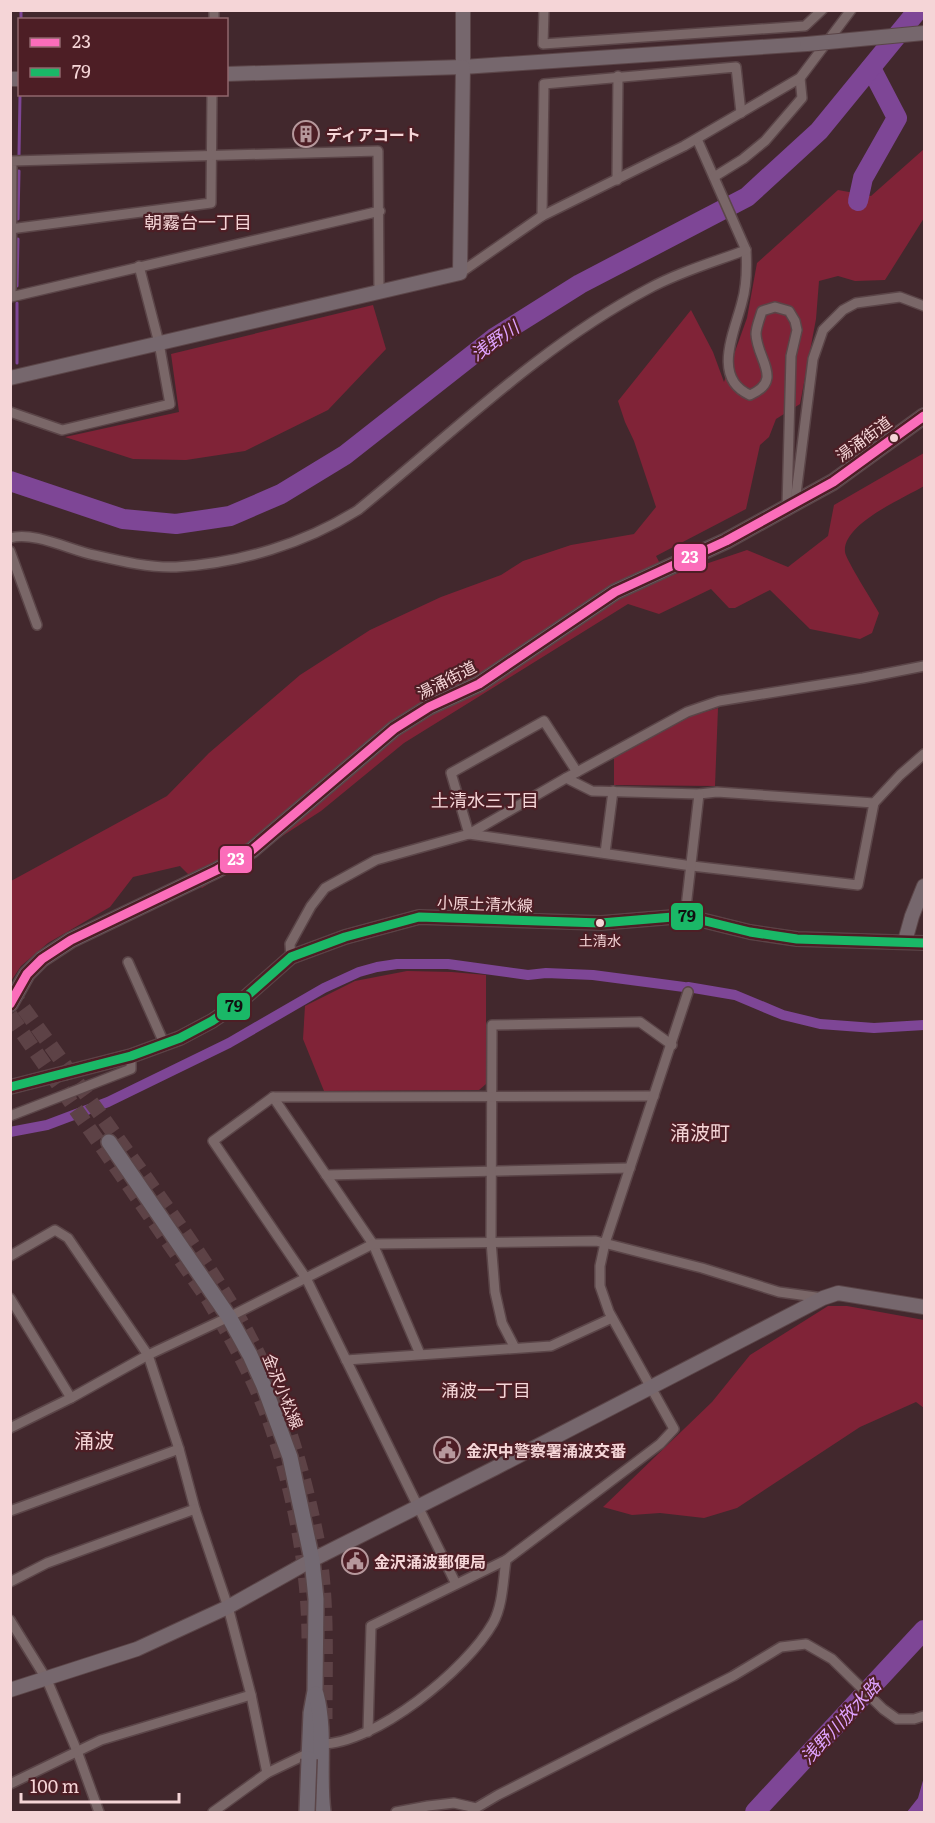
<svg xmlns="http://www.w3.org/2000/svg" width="935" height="1823" viewBox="0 0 935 1823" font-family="Literata,'Noto Sans JP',serif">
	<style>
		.green { fill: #802337 }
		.water { fill: #7e4696 }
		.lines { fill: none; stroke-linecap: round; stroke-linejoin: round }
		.stream { stroke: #7e4696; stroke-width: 3 }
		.canal { stroke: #7e4696; stroke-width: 10 }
		.river { stroke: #7e4696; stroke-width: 20 }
		.primary-tunnel { stroke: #5d4246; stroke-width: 15; stroke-dasharray: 15 8; stroke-linecap: butt }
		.street-casing { stroke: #5b4548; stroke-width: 12 }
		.secondary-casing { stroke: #5b4548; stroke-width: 16 }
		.primary-casing { stroke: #5b4548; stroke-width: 18 }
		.street { stroke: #7a6768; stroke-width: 9 }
		.secondary { stroke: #76676d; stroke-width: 14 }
		.primary { stroke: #736972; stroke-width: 15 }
		.secondary-bridge-casing { stroke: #5b4548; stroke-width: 16; stroke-linecap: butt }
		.primary-bridge-casing { stroke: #5b4548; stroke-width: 18; stroke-linecap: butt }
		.secondary-bridge { stroke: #76676d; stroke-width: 14 }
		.primary-bridge { stroke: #736972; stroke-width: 15 }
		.bus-1-casing { stroke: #4d1e25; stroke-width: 14 }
		.bus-2-casing { stroke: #4d1e25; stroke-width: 14 }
		.bus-1 { stroke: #fb6dba; stroke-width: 9 }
		.bus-2 { stroke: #1ab867; stroke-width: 9 }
		.bus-dot { fill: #f5d5d7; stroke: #4d1e25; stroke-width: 2 }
		.labels { text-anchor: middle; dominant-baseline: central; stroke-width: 4.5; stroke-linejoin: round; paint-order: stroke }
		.bus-label { font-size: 14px; fill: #f5d5d7; stroke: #4d1e25 }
		.poi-label { font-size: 16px; font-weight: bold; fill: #f5d5d7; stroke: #4d1e25; text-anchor: start }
		.street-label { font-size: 16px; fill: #f5d5d7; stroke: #4d1e25 }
		.neighbourhood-label { font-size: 18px; fill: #f5d5d7; stroke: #4d1e25 }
		.water-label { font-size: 18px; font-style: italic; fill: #dea2fd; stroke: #4d1e25 }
		.quarter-label { font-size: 20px; fill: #f5d5d7; stroke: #4d1e25 }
		.line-badge { stroke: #4d1e25; stroke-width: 2 }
		.badge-label { font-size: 16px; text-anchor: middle; font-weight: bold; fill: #fff }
		.pale-badge-label { font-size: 16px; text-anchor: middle; font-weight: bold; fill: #111 }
	</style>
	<rect width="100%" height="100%" fill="#42282d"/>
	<g class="green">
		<path d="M924,149V218L885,280L855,281L838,276L819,281L816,319L800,404L776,419L769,437L760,445L746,509L656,556L667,577L747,550L788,567L828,536L834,505L924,453V486C904,498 842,524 845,552C846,560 873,602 879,613L872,633L860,639L810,629L770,590L735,608H729L711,589L659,614L628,604L404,743L321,811L202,888L180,866L133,877L110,907L48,943L21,966L11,981V881L167,796L209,753L300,675L370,630L441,597L501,575L523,561L571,545L634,534L656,507L634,441L625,422L618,401L691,310L713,352L724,382L747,318L757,263L838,190L871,196Z"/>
		<path d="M373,305L386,349L328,410L245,451L186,460L133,459L65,437L179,412L171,354Z"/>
		<path d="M718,708L715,786L614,785V758L691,716Z"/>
		<path d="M407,971L452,972L486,975V1084L479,1090L324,1091L303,1039L305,1006L355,981Z"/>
		<path d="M828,1306H847L924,1320V1408L916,1402L860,1427L737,1508L704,1518L660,1513L632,1515L603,1507L712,1402L750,1355Z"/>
	</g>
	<path class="water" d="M924,1777V1812H907L918,1798Z"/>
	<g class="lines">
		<g class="stream">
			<path d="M21,20V10"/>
			<path d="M19,155L20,95"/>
			<path d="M18,219L19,171"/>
			<path d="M17,286L18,239"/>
			<path d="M17,363V303"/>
		</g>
		<g class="canal">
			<path d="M688,987L735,995L783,1015L820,1024L874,1028L924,1025"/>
			<path d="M10,1132L47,1125L108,1102L229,1043L324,988L359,972L377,967L397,964H448L528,975L546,973L593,975L684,987"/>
		</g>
		<g class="river">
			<path d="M858,201L863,178L897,118L871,68"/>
			<path d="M10,481L123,519L176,524L230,516L281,494L345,455L494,338L580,284L747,197L819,131L918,10"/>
			<path d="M755,1812L924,1630"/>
		</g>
		<g class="primary-tunnel">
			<path d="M10,990C55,1051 99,1113 143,1174C189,1239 237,1304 269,1378C291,1429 306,1484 317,1539C328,1598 325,1660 325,1719"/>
			<path d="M10,1015L208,1299C234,1342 259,1387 274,1434C296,1501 309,1572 309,1642"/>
		</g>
		<defs>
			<g id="street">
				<path d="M544,10L543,44L805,26L822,10"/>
				<path d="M214,20V10"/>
				<path d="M697,139L746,250C747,267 747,285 742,302C735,331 711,378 750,395C784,380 757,360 756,334C756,327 760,318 762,311L775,307L789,311L795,321L797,330L791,356L787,507"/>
				<path d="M714,177L743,159L765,141L802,98L800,78"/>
				<path d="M617,180L618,76"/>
				<path d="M542,216L544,84L736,67L741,113"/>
				<path d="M10,229L211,203L212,94"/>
				<path d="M460,273L542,216L684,146L800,78L851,10"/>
				<path d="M379,292L378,151L12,161L11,297L380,211"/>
				<path d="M10,412L62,430L170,404L159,343L139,266"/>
				<path d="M795,502L813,359L823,330L843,310L856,303L900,297L924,306"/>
				<path d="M10,538C34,531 70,550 94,555C120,561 149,568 176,567C240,563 304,544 358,510C452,434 540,346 648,289C679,272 714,262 746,250"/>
				<path d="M10,551L37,625"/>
				<path d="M566,778L592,791L699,794L717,792L874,803"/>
				<path d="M469,834L692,866L858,885L874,803L900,775L924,754"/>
				<path d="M469,834L451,773L544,721L577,772"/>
				<path d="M605,853L613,791"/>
				<path d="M685,916L699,794"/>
				<path d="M291,957L290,944L311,906L325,888L376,860L469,834L566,778L687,712L719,701L863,678L924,666"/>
				<path d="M128,962L164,1043"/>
				<path d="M273,1097L373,1244L420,1354"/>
				<path d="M10,1116L131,1069V1056"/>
				<path d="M326,1175L630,1168"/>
				<path d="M10,1256L55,1230L68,1238L148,1355L179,1449L195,1509L228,1607L251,1695L267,1773"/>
				<path d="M10,1298L71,1398"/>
				<path d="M515,1348L502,1323L495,1292L491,1241L492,1025L640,1022L672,1045"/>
				<path d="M346,1360L551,1346L612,1318"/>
				<path d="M10,1428L71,1398L148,1355L229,1317L373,1244L596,1241L702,1268L779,1292L823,1298"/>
				<path d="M10,1511L179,1449"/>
				<path d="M10,1582L47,1563L195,1509"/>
				<path d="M456,1584L306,1278L213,1141L273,1097L654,1096"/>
				<path d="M10,1620L47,1680L77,1751L99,1812"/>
				<path d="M368,1732L371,1626L506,1560L635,1463L660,1444L674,1429L609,1312L600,1286V1266L605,1243L688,992"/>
				<path d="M320,1744C375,1745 467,1669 493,1623C503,1605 503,1580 506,1560"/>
				<path d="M10,1784L101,1740L251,1695"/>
				<path d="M213,1812L267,1773L309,1753"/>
				<path d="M396,1812L428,1806L454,1803L476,1808L498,1795L733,1676L781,1647L806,1644L832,1659L883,1709L897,1719H914L924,1716"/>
			</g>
			<g id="secondary">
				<path d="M463,10V67L807,44"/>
				<path d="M10,79H20"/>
				<path d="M10,378L460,273L463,67L226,74"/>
				<path d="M905,941L912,916L924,886"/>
				<path d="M10,1087L131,1056L180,1038L212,1021L240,1002L291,957L345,937L419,917L601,923L685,916L750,932L797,939L924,943"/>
				<path d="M10,1690L137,1649L228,1607L312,1560L495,1468L823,1298L838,1293L924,1307"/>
			</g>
			<g id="primary">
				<path d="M10,1004L27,974L42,959L71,940L217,870L252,850L394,729L429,707L479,684L615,592L726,541L833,482L924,416"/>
				<path d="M109,1142L229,1317L250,1355L264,1386L290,1457L312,1560L316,1599L315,1691L311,1713L309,1759"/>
				<path d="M316,1694C326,1731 318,1774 323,1812"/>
			</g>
		</defs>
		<use href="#street" class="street-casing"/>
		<use href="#secondary" class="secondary-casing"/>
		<use href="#primary" class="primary-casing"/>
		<use href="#street" class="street"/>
		<use href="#secondary" class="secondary"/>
		<use href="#primary" class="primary"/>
		<defs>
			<path id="secondary-bridge" d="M807,44L924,33"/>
			<path id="primary-bridge" d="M307,1812L309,1759"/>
		</defs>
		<use href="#secondary-bridge" class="secondary-bridge-casing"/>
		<use href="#primary-bridge" class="primary-bridge-casing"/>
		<use href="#secondary-bridge" class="secondary-bridge"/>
		<use href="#primary-bridge" class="primary-bridge"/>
		<defs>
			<path id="bus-1" d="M10,1004L27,974L42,959L71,940L217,870L252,850L394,729L429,707L479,684L615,592L726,541L833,482L924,416"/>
			<path id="bus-2" d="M10,1087L131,1056L180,1038L212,1021L240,1002L291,957L345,937L419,917L601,923L685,916L750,932L797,939L924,943"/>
		</defs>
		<use href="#bus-1" class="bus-1-casing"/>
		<use href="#bus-2" class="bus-2-casing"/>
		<use href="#bus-1" class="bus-1"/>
		<use href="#bus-2" class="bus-2"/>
	</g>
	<defs>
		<symbol id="building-ring" viewBox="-11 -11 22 22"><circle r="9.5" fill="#4d1e25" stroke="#b6989c" stroke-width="1.5"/><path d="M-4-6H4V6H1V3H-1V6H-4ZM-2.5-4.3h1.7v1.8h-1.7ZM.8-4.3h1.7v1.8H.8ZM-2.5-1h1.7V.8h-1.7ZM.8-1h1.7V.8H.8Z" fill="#b6989c"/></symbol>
		<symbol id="civic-ring" viewBox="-11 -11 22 22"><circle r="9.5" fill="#4d1e25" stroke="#b6989c" stroke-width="1.5"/><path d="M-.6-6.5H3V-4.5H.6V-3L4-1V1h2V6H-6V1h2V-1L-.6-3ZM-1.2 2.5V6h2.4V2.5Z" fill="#b6989c"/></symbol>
	</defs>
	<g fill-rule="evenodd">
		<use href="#building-ring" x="291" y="119" width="30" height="30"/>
		<use href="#civic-ring" x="432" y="1435" width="30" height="30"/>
		<use href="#civic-ring" x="340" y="1546" width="30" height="30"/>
	</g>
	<g class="bus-dot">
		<circle cx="894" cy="438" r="5"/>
		<circle cx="600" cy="923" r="5"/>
	</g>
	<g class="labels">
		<g class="bus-label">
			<text x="600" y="940">土清水</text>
		</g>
		<g class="poi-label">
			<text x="326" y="134">ディアコート</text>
			<text x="466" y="1450">金沢中警察署涌波交番</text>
			<text x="374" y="1561">金沢涌波郵便局</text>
		</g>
		<g class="street-label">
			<text transform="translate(863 438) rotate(-36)">湯涌街道</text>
			<text transform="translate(446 679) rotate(-27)">湯涌街道</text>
			<text transform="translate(485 903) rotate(2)">小原土清水線</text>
			<text transform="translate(284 1391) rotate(68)">金沢小松線</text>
		</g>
		<g class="neighbourhood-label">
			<text x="198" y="221">朝霧台一丁目</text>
			<text x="485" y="799">土清水三丁目</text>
			<text x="486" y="1389">涌波一丁目</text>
		</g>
		<g class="water-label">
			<text transform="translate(494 340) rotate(-35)">浅野川</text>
			<text transform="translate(840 1721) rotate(-47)">浅野川放水路</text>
		</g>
		<g class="quarter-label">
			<text x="700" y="1131">涌波町</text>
			<text x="94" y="1439">涌波</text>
		</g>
	</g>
	<g class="line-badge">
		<rect x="673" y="543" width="34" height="29" rx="6" fill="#fb6dba"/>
		<rect x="219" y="845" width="34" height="29" rx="6" fill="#fb6dba"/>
		<rect x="670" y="902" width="34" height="29" rx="6" fill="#1ab867"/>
		<rect x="216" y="992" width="35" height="29" rx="6" fill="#1ab867"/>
	</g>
	<g class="badge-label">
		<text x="690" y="563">23</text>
		<text x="236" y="865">23</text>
	</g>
	<g class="pale-badge-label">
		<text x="687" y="922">79</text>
		<text x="234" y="1012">79</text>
	</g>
	<rect width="935" height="1823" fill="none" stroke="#f5d5d7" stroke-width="24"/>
	<rect x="18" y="18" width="210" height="78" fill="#4d1e25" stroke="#90676c" stroke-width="1.5"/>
	<rect x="30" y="38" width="30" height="9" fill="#fb6dba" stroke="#90676c" stroke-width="1.5"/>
	<text x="72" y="48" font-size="18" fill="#f5d5d7">23</text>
	<rect x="30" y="68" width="30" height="9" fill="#1ab867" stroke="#90676c" stroke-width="1.5"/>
	<text x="72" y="78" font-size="18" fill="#f5d5d7">79</text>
	<path d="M21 1793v9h158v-9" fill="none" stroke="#f5d5d7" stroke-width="3"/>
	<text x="30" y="1793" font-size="18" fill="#f5d5d7" stroke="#4d1e25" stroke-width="4.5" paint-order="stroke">100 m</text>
</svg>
